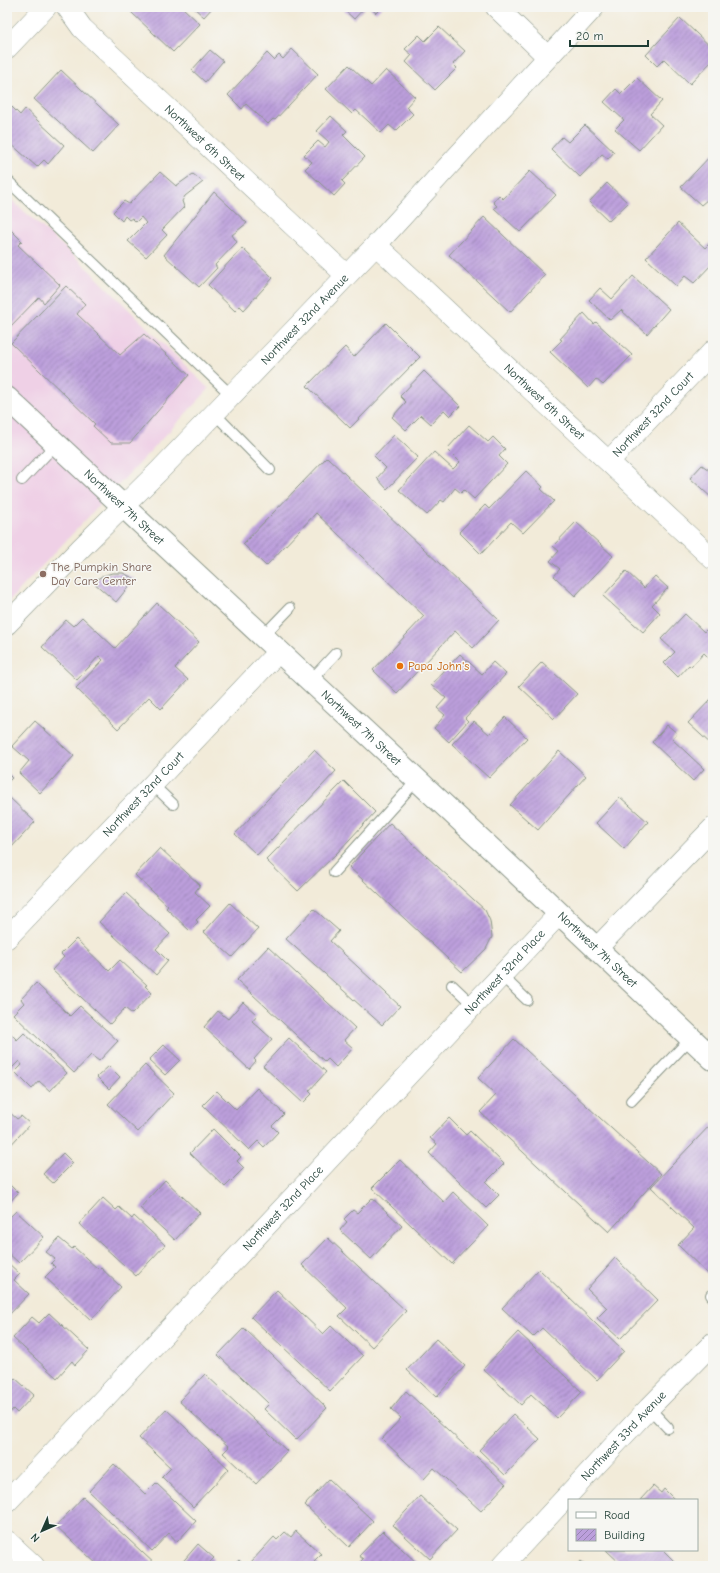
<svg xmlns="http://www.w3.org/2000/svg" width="720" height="1573" viewBox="0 0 720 1573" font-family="'Comic Neue',sans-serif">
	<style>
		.built { fill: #efd0e6 }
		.building { fill: url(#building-hatch) }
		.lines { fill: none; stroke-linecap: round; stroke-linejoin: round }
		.lane-casing { stroke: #889486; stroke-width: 12 }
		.street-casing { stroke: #889486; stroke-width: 22 }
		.secondary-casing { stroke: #889486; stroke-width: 24 }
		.lane { stroke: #fff; stroke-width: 10 }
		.street { stroke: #fff; stroke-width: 21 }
		.secondary { stroke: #fff; stroke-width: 22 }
		.education-dot { fill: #8d6e63; stroke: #f6f6f2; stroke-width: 1.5 }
		.food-dot { fill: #e8710a; stroke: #f6f6f2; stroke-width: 1.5 }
		.labels { text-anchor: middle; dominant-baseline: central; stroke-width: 3; stroke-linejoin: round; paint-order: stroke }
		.street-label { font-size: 12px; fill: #1f3d34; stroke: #f6f6f2 }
		.education-label { font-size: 12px; fill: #785e54; stroke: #f6f6f2; text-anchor: start }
		.food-label { font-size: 12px; fill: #c56008; stroke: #f6f6f2; text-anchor: start }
	</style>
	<defs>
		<pattern id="building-hatch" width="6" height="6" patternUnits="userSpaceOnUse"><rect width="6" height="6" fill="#bc9fdc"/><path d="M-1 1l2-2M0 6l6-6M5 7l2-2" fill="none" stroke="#9883b3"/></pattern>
	</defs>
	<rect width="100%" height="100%" fill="#f6f6f2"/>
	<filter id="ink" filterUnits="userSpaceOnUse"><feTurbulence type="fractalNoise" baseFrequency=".025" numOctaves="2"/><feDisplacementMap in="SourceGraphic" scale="8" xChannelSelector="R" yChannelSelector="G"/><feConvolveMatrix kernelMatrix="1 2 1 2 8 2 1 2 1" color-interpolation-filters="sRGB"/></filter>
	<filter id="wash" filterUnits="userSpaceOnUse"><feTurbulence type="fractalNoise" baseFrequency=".012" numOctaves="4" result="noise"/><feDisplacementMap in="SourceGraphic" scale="16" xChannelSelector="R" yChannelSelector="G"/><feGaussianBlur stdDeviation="0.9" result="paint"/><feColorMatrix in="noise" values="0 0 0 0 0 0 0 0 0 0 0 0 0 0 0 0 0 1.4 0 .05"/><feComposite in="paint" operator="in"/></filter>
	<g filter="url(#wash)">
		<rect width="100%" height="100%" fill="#f2ebd9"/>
		<path class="built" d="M7,196L83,264L209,389L7,603Z"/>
		<g id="blocks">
			<g class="building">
				<path d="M135,7H182L200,24L173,52L131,12Z"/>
				<path d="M193,7H213L204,17Z"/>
				<path d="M341,7H365L354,19Z"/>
				<path d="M369,7H382L376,13Z"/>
				<path d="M680,18L713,49V60L690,84L664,59L657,66L646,55Z"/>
				<path d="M439,27L465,51L453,64L457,68L435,90L406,62L412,55L405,49L419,35L425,41Z"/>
				<path d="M292,49L318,74L275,120L273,119L268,124L246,104L242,109L228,95L267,53L274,60L279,55L283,59Z"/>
				<path d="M210,50L223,61L205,82L192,70Z"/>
				<path d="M349,65L371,86L386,70L415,97L406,107L413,114L396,131L389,125L381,133L356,110L352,114L326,89Z"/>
				<path d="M61,70L119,125L93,153L34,99Z"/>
				<path d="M637,78L662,101L650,114L662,125L639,150L615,129L624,120L604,102L616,89L621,94Z"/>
				<path d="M12,107L20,115L25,109L64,145L48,164L44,160L37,167L10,143L7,146V113Z"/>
				<path d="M331,116L347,131L343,135L365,157L342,181L345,184L334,196L305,169L312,162L304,155L318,141L325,147L329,142L317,131Z"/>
				<path d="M585,125L614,152L608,159L602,154L580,177L551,149L562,137L568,142Z"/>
				<path d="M713,153V203L708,199L701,205L681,187Z"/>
				<path d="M530,171L556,195L520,232L494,208L497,206L493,202L499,195L503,199Z"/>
				<path d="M160,172L176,186L193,174L203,182L185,196L182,201L184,207L162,230L167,235L146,257L128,241L146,223L141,217L136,222L132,218L129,220L125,216L122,221L113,212L124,201L129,204Z"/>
				<path d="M607,183L628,203L609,221L589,202Z"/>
				<path d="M214,192L247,223L232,235L237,242L215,265L217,268L199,287L164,255Z"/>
				<path d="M484,217L545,275L510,312L449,255Z"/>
				<path d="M678,223L705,248L711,242L713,245V263L694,283L685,276L676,286L646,258Z"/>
				<path d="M7,226L22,241L18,245L60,285L44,303L39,297L7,330V272L9,270L7,269Z"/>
				<path d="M242,248L273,278L244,310L240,306L235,311L208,285Z"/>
				<path d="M633,276L669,309L647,334L621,310L610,320L589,300L600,288L612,299Z"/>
				<path d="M66,286L85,304L77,314L120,355L144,334L189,375L130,443H111L93,426L95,424L11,343Z"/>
				<path d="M584,313L594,324L596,322L632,355L603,385L596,379L588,388L550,352L562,340L560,339Z"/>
				<path d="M386,323L420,357L350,428L307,386L345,347L354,357Z"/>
				<path d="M424,371L460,406L450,416L444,410L431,424L421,415L406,430L392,417L406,402L400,396Z"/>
				<path d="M469,425L488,442L493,437L505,449L499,456L507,464L474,499L464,490L461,493L455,488L444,502L441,500L427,515L399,490L434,452L453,469L460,462L447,449Z"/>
				<path d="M394,435L418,457L387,489L377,478L386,468L374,456Z"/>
				<path d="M327,457L499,620L473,648L455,631L397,693L373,670L424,616L316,513L266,566L243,544Z"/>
				<path d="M702,465L709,470L713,465V499L690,478Z"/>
				<path d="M526,471L543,487L541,489L554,501L523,533L511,522L481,554L459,532L485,505L489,509Z"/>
				<path d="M576,522L613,556L575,596L554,576L560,569L550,561L559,551L553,546Z"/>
				<path d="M626,571L644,588L655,576L668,588L652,605L660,613L643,632L603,596Z"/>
				<path d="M112,573H123L135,579L116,602L93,582L102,576Z"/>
				<path d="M157,603L199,642L175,668L188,680L161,709L149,697L118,729L76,688L103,660L99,656L77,680L42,647L66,620L73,626L82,617L115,648Z"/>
				<path d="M685,614L704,632L707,629L713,635V658L711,660L704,653L691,667L689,665L678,677L664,663L675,652L661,639Z"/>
				<path d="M460,654L482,674L493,662L506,674L465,718L468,721L449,742L434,728L445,715L437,708L446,698L431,685Z"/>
				<path d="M542,662L577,694L554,719L519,686Z"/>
				<path d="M713,697V746L688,723Z"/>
				<path d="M505,717L527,738L489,778L452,744L474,721L489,734Z"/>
				<path d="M35,721L74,756L40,793L19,773L29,761L12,746Z"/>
				<path d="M667,725L677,733L672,739L704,769L693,781L652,742Z"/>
				<path d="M314,750L336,771L257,855L235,834Z"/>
				<path d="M559,751L586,776L538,830L510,805Z"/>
				<path d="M7,773L12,778L7,783Z"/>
				<path d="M344,781L375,812L337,853L298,891L266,860Z"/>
				<path d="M7,795L35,822L10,849L7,847Z"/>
				<path d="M620,797L648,822L624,849L596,823Z"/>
				<path d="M390,823L485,910L490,921L492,937L486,949L462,972L349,867Z"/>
				<path d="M160,848L200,885L195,892L210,906L196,920L198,922L190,931L166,908L168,906L135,875Z"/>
				<path d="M126,893L170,934L156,949L168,961L156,975L99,922Z"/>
				<path d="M230,903L258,929L232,957L204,932Z"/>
				<path d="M314,909L339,931L330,941L400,1006L382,1025L286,939Z"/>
				<path d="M76,939L109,971L120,960L147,985L145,986L152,993L132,1014L125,1008L110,1024L52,970L64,957L61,954Z"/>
				<path d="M268,947L355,1028L344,1040L353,1048L336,1067L328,1059L325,1062L237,980Z"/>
				<path d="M36,983L70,1016L80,1006L118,1041L99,1061L91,1055L74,1073L13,1014L24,1003L21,999Z"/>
				<path d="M243,1002L257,1015L252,1021L272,1039L254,1059L256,1061L249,1069L204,1027L218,1011L228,1019Z"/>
				<path d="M7,1030L17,1040L24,1033L67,1073L50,1091L39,1081L32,1089L15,1072L22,1065L19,1061L7,1073Z"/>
				<path d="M289,1038L326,1072L309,1091L312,1094L303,1103L263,1066Z"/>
				<path d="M514,1039L661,1174L609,1232L480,1112L496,1095L478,1078Z"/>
				<path d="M164,1045L180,1060L165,1075L149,1060Z"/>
				<path d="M145,1065L174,1093L138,1132L108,1104Z"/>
				<path d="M109,1066L120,1077L109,1089L97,1077Z"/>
				<path d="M257,1088L284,1114L272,1126L278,1132L264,1147L258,1141L249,1150L203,1105L217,1091L236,1110Z"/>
				<path d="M7,1110L17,1119L21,1116L30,1124L7,1149Z"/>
				<path d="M449,1118L466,1135L470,1131L504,1164L486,1182L499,1195L486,1208L429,1153L437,1144L430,1138Z"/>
				<path d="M713,1122V1279L678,1245L694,1228L651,1187Z"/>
				<path d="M213,1129L241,1157L237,1161L244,1168L225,1187L190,1153Z"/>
				<path d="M63,1153L73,1163L53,1183L43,1174Z"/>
				<path d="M400,1160L444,1202L453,1192L488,1226L452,1264L372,1188Z"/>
				<path d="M165,1180L200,1213L175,1240L140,1208Z"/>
				<path d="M7,1182L18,1193L7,1205Z"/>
				<path d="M103,1198L116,1210L119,1207L132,1219L134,1216L165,1245L136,1276L79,1224Z"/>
				<path d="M372,1198L402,1226L371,1259L340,1230L347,1222L344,1219L353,1210L357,1213Z"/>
				<path d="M16,1211L44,1237L19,1263L7,1252V1218L8,1219Z"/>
				<path d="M59,1238L72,1249L74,1247L98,1269L100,1267L121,1287L91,1320L45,1277L55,1267L51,1263L55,1259L46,1252Z"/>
				<path d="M328,1238L406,1311L372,1347L339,1316L347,1308L302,1265Z"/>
				<path d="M615,1258L658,1300L620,1339L597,1318L607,1308L587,1289Z"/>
				<path d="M7,1262L20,1274L14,1280L29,1294L7,1317Z"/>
				<path d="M539,1269L624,1351L597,1380L542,1328L533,1337L502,1308Z"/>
				<path d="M277,1290L323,1334L331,1326L363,1356L330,1391L251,1317Z"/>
				<path d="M49,1313L89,1350L75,1365L72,1361L57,1378L13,1338L32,1317L39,1323Z"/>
				<path d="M244,1328L327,1408L296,1440L264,1409L269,1404L218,1355Z"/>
				<path d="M518,1332L582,1392L557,1418L531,1394L521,1405L483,1369Z"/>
				<path d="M436,1339L465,1366L436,1397L407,1370Z"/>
				<path d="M205,1374L287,1451L256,1484L223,1453L229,1447L179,1401Z"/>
				<path d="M15,1378L34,1395L17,1413L13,1409L7,1416V1386Z"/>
				<path d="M406,1391L506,1484L481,1511L434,1468L424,1479L382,1439L401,1418L391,1409Z"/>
				<path d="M166,1409L229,1469L193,1507L162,1477L171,1468L139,1438Z"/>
				<path d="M513,1414L540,1439L505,1475L479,1450Z"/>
				<path d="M114,1464L145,1494L156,1483L196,1521L177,1542L169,1533L152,1551L89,1491Z"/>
				<path d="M329,1479L373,1521L349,1547L305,1505Z"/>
				<path d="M653,1486L661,1493L664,1489L675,1500H640Z"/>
				<path d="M420,1496L457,1530L430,1559L393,1525Z"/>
				<path d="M83,1497L157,1566H99L56,1526Z"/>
				<path d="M296,1531L321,1554L314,1561L320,1566H255L251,1562L274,1537L277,1540L285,1532L291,1537Z"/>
				<path d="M383,1531L420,1566H356L363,1559L359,1556Z"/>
				<path d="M198,1544L214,1558L206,1566H179Z"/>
				<path d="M606,1550H663L679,1566H623Z"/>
				<path d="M239,1560L245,1566H233Z"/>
				<path d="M580,1561L586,1566H576Z"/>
			</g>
		</g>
	</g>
	<g filter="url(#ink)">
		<use href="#blocks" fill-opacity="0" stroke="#889486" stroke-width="1"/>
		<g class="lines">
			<defs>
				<g id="lane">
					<path d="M7,180L231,395"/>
					<path d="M214,413L270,470"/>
					<path d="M22,480L56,444"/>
					<path d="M263,636L290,608"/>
					<path d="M311,680L336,653"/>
					<path d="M152,784L173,804"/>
					<path d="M334,872L417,780"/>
					<path d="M501,975L527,1000"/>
					<path d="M452,985L473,1005"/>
					<path d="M631,1101L691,1038"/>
					<path d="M711,1295L713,1297"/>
					<path d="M649,1408L668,1428"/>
				</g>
				<g id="street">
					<path id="s1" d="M67,7L82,28L346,275"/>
					<path d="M496,7L548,57"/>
					<path d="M7,48L46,7"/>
					<path id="s2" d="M376,245L713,559"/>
					<path id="s3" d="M609,461L713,351"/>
					<path id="s4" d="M7,624L81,548L159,471L376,245L594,7"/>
					<path id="s5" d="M7,938L279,651"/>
					<path d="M596,949L713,828"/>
					<path id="s6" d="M7,1502L559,914"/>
					<path d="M7,1541L34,1566"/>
					<path id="s7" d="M502,1566L649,1408L713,1343"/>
				</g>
				<g id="secondary">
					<path id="s8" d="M7,398L502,859L713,1059"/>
				</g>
			</defs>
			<use href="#lane" class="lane-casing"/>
			<use href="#street" class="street-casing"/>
			<use href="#secondary" class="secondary-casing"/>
			<use href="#lane" class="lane"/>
			<use href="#street" class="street"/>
			<use href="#secondary" class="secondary"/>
		</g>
	</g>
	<circle class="education-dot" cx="43" cy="574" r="4"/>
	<circle class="food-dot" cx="400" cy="666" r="4"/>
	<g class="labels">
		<g class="street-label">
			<text stroke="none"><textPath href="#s1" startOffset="194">Northwest 6th Street</textPath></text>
			<text stroke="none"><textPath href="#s4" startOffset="426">Northwest 32nd Avenue</textPath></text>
			<text stroke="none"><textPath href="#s2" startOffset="230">Northwest 6th Street</textPath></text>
			<text stroke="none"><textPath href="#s3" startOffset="64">Northwest 32nd Court</textPath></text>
			<text stroke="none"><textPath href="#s8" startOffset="160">Northwest 7th Street</textPath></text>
			<text stroke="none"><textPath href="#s8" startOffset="484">Northwest 7th Street</textPath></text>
			<text stroke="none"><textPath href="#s5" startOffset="198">Northwest 32nd Court</textPath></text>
			<text stroke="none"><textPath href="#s8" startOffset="808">Northwest 7th Street</textPath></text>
			<text stroke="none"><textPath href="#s6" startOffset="727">Northwest 32nd Place</textPath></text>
			<text stroke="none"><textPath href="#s6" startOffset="403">Northwest 32nd Place</textPath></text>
			<text stroke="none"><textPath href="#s7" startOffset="178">Northwest 33rd Avenue</textPath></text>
		</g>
		<g class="education-label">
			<text x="51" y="567">The Pumpkin Share<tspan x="51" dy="14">Day Care Center</tspan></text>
		</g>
		<g class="food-label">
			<text x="408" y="666">Papa John's</text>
		</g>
	</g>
	<rect width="720" height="1573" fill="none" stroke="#f6f6f2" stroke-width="24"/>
	<rect x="568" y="1499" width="130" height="52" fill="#f6f6f2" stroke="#a0aca6"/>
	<rect x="576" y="1512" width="20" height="6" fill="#ffffff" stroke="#a0aca6"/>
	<text x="604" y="1519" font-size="12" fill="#1f3d34">Road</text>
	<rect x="576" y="1529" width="20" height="12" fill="url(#building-hatch)" stroke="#a0aca6"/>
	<text x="604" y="1539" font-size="12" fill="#1f3d34">Building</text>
	<g transform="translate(42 1531) rotate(225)" stroke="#f6f6f2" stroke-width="3" paint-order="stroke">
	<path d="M0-3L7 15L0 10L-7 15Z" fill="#1f3d34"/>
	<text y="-6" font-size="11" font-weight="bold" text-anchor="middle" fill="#1f3d34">N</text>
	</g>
	<path d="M570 40v6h78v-6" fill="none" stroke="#1f3d34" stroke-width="2"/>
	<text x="576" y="40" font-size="12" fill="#1f3d34" stroke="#f6f6f2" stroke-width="3" paint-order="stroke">20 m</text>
</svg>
